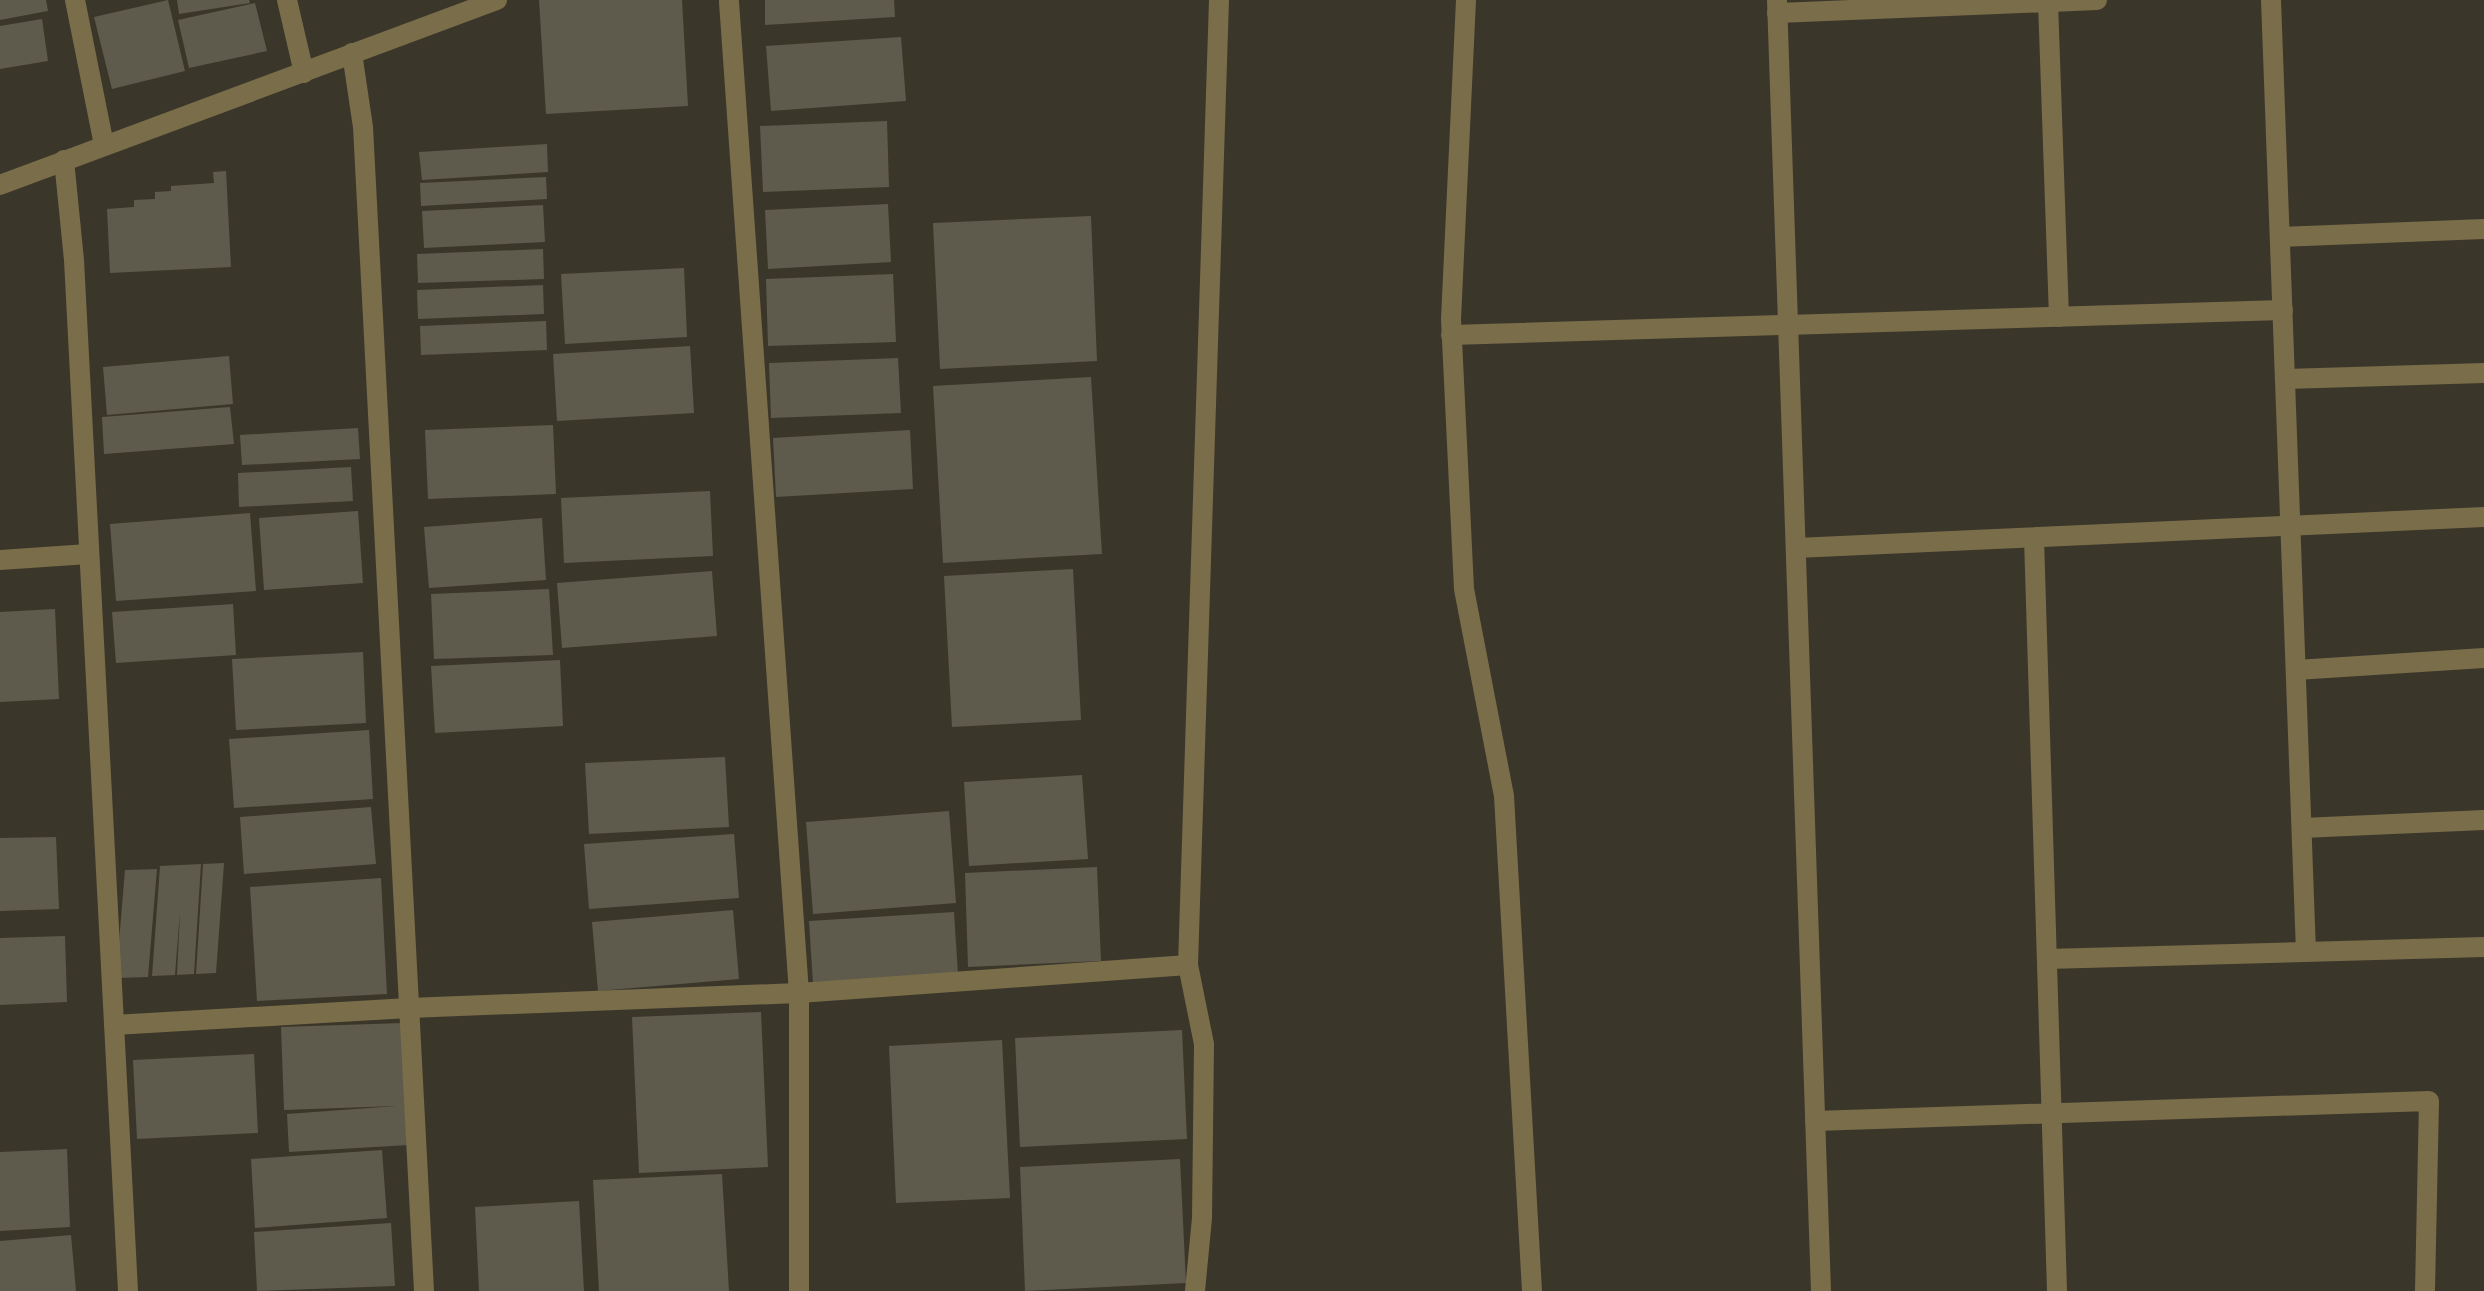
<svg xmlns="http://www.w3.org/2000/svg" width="2484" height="1291" viewBox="0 0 2484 1291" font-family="Lato,sans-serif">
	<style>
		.building { fill: #5e5a4c }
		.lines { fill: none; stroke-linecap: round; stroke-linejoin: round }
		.minor { stroke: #7a6d4a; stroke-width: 20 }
	</style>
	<rect width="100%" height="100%" fill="#3b362a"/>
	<g class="building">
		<path d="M0,0H46L48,11L0,20Z"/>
		<path d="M168,0L185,71L112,89L94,17Z"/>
		<path d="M177,0H249L250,3L179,14Z"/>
		<path d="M539,0H682L688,106L546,114Z"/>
		<path d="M765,0H894L895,17L765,25Z"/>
		<path d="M255,3L267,51L189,68L178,20Z"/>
		<path d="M42,19L48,61L0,69V26Z"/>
		<path d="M901,37L906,101L771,111L766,46Z"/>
		<path d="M887,121L889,187L763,192L760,126Z"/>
		<path d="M547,144L548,172L422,180L419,152Z"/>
		<path d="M226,171L231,267L110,273L107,209L134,207V200L155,199V192L171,191V186L214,183L213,172Z"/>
		<path d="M546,177L547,199L421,206L420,183Z"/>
		<path d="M888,204L891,262L768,269L765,210Z"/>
		<path d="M543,205L545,242L424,248L422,211Z"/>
		<path d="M1091,216L1097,361L940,369L933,223Z"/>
		<path d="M543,249L544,279L418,283L417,254Z"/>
		<path d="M684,268L687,337L565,344L561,274Z"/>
		<path d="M893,274L896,342L768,346L766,279Z"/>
		<path d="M543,285L544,314L418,319L417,290Z"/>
		<path d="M546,321L547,350L421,355L420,326Z"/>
		<path d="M690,346L694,413L557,421L553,354Z"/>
		<path d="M229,356L233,404L107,415L103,367Z"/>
		<path d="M898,358L901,413L771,418L769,363Z"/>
		<path d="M1091,377L1102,554L943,563L933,386Z"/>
		<path d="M230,407L234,444L104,454L102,417Z"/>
		<path d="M553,425L556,494L428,499L425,430Z"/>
		<path d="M358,428L360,459L242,465L240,435Z"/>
		<path d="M910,430L913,489L776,497L773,438Z"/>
		<path d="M351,467L353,501L239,507L238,473Z"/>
		<path d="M710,491L713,556L564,563L561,498Z"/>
		<path d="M358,511L363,583L264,590L259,518Z"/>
		<path d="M250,513L256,591L116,601L110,524Z"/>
		<path d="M542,518L546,580L429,588L424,527Z"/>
		<path d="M1073,569L1081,720L952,727L944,576Z"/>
		<path d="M712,571L717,636L562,648L557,583Z"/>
		<path d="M549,589L553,655L434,659L431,594Z"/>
		<path d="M233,604L236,655L116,663L112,612Z"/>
		<path d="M55,609L59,699L0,702V612Z"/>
		<path d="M363,652L366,723L236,730L232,659Z"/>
		<path d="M560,660L563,726L435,733L431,666Z"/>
		<path d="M369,730L373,799L234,808L229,739Z"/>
		<path d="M725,757L729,827L589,834L585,763Z"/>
		<path d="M1082,775L1088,859L969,866L964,782Z"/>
		<path d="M371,807L376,864L244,874L240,817Z"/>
		<path d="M949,811L956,903L813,914L806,822Z"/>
		<path d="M734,834L739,898L589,909L584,844Z"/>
		<path d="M56,837L59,909L0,911V838Z"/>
		<path d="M224,863L216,973L196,974L203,864Z"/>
		<path d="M201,864L194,974L177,975L180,911L175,975L152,976L160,866Z"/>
		<path d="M1097,867L1101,961L968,967L965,873Z"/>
		<path d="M157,869L148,977L116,978L125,870Z"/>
		<path d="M381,878L387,994L257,1001L250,887Z"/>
		<path d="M733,910L739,979L598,991L592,922Z"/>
		<path d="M954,912L958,975L813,984L809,921Z"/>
		<path d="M65,936L67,1002L0,1005V938Z"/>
		<path d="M761,1012L768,1167L639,1173L632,1017Z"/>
		<path d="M403,1023L409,1145L289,1152L287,1114L396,1106L284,1110L281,1027Z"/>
		<path d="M1182,1030L1187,1139L1020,1147L1015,1038Z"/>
		<path d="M1002,1040L1010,1198L896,1203L889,1046Z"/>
		<path d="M254,1054L258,1133L137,1139L133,1060Z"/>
		<path d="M67,1149L70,1227L0,1231V1152Z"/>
		<path d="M382,1150L387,1218L255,1228L251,1159Z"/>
		<path d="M1180,1159L1186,1283L1025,1291L1020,1167Z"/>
		<path d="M722,1174L729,1291H599L593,1180Z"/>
		<path d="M579,1201L584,1291H479L475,1207Z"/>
		<path d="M391,1223L395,1286L257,1291L254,1232Z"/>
		<path d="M71,1235L76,1291H0V1241Z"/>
	</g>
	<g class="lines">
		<g class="minor">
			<path d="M75,0L104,145"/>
			<path d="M287,0L304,73"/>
			<path d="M1466,0L1451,319L1464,589L1504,796L1532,1291"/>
			<path d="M1777,0L1821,1291"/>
			<path d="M2271,0L2306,952"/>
			<path d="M729,2L799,993V1291"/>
			<path d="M2048,2L2059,317"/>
			<path d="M1777,13L2097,0"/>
			<path d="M352,53L363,127L424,1291"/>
			<path d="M64,160L74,260L128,1291"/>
			<path d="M0,185L497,0"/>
			<path d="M2280,237L2484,229"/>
			<path d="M1451,335L2283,310"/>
			<path d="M2286,379L2484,373"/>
			<path d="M2034,538L2057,1291"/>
			<path d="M1796,548L2484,517"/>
			<path d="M0,560L88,554"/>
			<path d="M2296,670L2484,658"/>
			<path d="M2302,828L2484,820"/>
			<path d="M2047,959L2484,947"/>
			<path d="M114,1025L409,1008L799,993L1188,965"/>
			<path d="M1815,1121L2429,1101L2425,1291"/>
			<path d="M1195,1291L1202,1218L1204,1044L1188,965L1219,0"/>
		</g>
	</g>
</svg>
